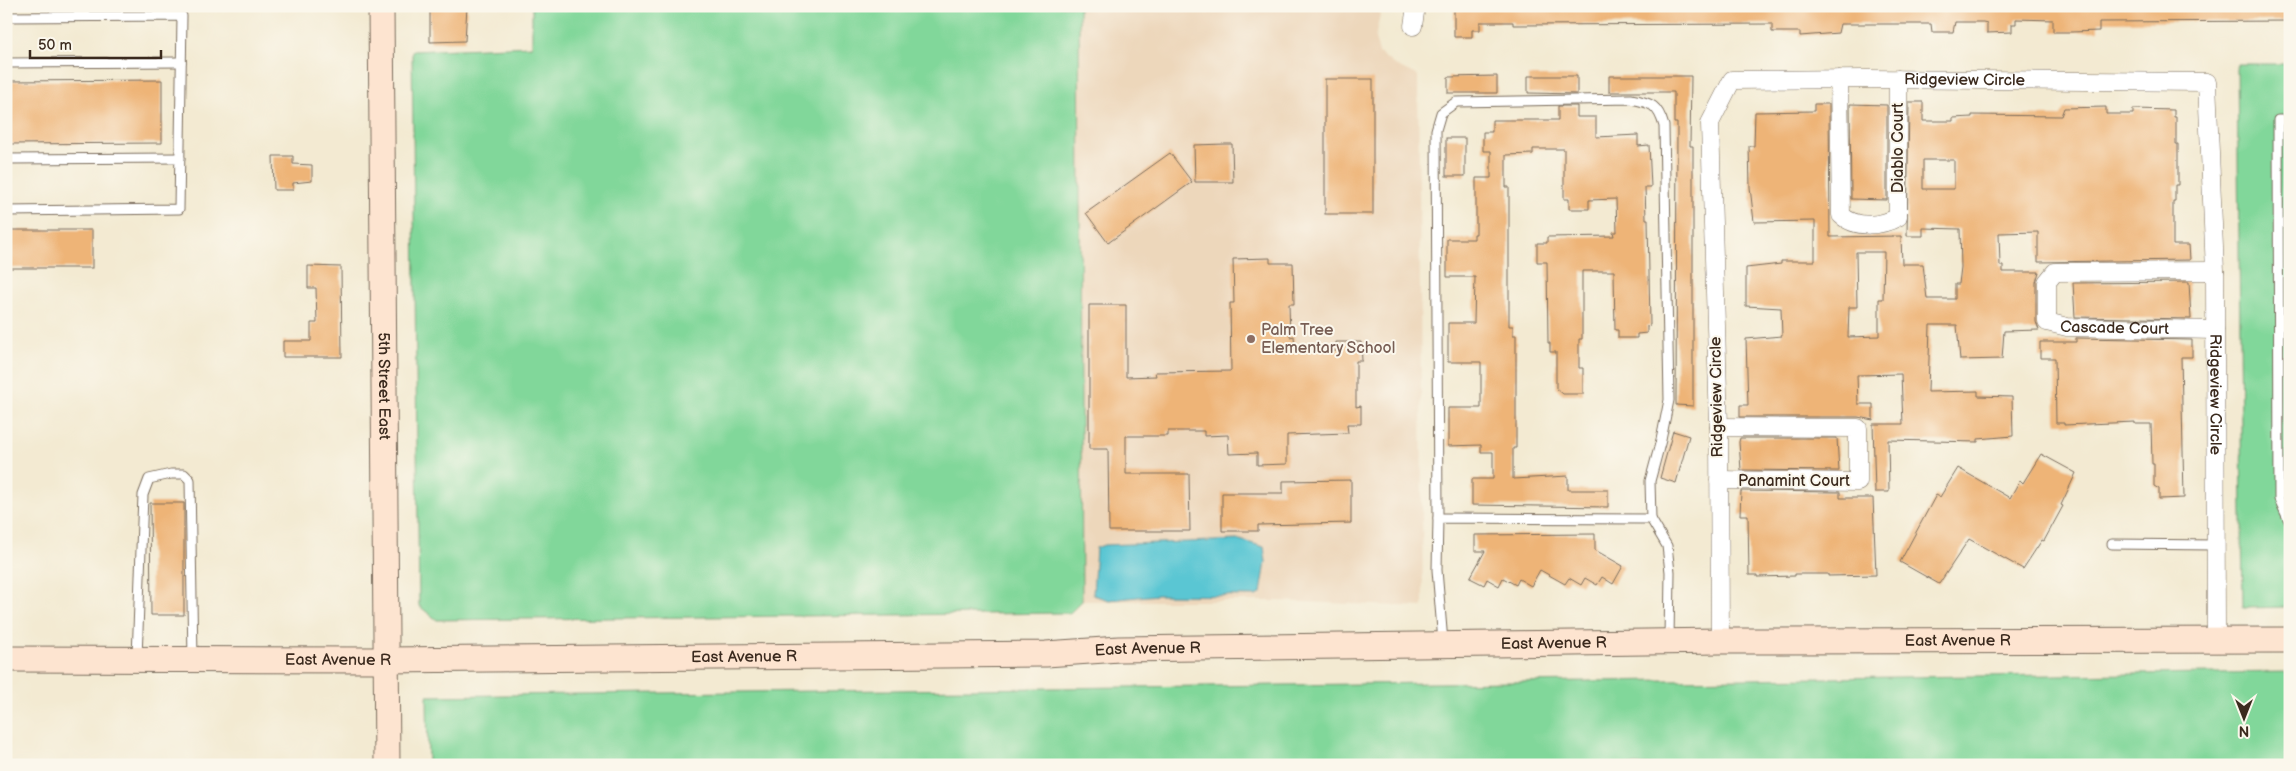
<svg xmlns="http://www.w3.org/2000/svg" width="2296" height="771" viewBox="0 0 2296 771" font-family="'Balsamiq Sans',sans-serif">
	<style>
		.built { fill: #edd7bb }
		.green { fill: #81d79a; stroke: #5e805c }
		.water { fill: #5ac6d3; stroke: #4a7878 }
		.building { fill: #eeb477; fill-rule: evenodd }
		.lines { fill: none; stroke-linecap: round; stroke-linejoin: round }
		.lane-casing { stroke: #7b6d5d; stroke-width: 11 }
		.street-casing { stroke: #7b6d5d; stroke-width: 19 }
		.secondary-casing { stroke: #7b6d5d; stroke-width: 27 }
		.lane { stroke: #fff; stroke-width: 9 }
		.street { stroke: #fff; stroke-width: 18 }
		.secondary { stroke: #fde4d0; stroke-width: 25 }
		.education-dot { fill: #8d6e63; stroke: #fbf7ec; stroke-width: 2 }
		.labels { text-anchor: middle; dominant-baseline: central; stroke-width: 4; stroke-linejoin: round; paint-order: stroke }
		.street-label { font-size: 16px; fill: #3b2a1e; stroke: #fbf7ec }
		.education-label { font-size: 16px; fill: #785e54; stroke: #fbf7ec; text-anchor: start }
	</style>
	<rect width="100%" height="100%" fill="#fbf7ec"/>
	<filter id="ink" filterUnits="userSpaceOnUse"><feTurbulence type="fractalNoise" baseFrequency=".02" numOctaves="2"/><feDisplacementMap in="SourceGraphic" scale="10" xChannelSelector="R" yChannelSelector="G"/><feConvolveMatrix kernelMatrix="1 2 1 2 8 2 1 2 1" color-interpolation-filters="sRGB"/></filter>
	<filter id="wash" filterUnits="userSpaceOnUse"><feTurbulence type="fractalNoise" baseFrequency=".0096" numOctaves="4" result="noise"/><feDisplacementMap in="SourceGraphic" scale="20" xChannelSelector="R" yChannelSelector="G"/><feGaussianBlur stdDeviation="1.12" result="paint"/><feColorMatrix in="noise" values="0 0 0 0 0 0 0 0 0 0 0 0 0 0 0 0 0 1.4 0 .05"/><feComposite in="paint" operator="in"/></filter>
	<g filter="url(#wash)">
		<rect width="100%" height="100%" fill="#f3ead2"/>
		<path class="built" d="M1079,6H1382L1375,38L1379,53L1393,64L1418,76L1423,607L1280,601H1082Z"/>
		<g class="green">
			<path d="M532,6H1079L1082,601L1070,613L437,620L419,606L412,51L532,46Z"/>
			<path d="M2237,64H2290V607L2243,608Z"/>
			<path d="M2290,672V765H428L427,696Z"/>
		</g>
		<path class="water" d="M1240,540L1264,547L1266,562L1261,593L1256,596L1157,595L1109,600L1093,595L1096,548L1104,545Z"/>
		<g id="blocks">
			<g class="building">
				<path d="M430,6H467L465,41L430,42Z"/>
				<path d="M1454,6H2290V21L2099,22V31L2071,32H2053V20L2016,19V24H2012V32L1987,33V23L1983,22H1955L1953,32H1932L1931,24H1840L1838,33L1800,36V32H1772V24L1513,25V22H1480V30H1472V37H1454Z"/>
				<path d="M1497,76V93H1448V77Z"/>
				<path d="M1528,76H1577V94L1528,93Z"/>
				<path d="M1609,76H1691L1690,146H1693V406L1676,405L1677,123H1674V92H1609Z"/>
				<rect x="1325" y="79" width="48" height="135"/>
				<path d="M162,80V143L6,144V81Z"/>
				<path d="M1909,102H1923V121H1953V118L1972,117V115L2061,116L2064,108L2106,107V114H2133V109L2174,110V117H2176V144H2178V185H2175V201H2173V245H2189L2190,260L2038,262V232L1999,233L2000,266H2003V272H2039L2036,282V322L2039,330L2004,331L2002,359L1960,360L1957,325H1930L1928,392L1978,391V396L2012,397L2013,436L1978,439V442L1888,440L1889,492H1875L1873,424H1903L1901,374L1857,375L1858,404H1873V420L1858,417H1740V405H1748L1746,339L1782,336L1781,308L1746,306V268L1781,264V261H1815V221L1754,222L1750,187L1749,146H1754L1755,112L1814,111V104H1829L1830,237L1901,236L1902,264H1923L1927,299H1955V284H1959L1961,267L1960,229L1923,228V236H1907ZM1923,160H1954V189H1923ZM1856,252H1884L1883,299H1879V336L1848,337L1849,307H1857Z"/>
				<path d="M1850,104L1887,105V200L1851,199Z"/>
				<path d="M1558,106H1577V117H1596V137L1638,135V146L1649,145L1651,187H1645L1646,219H1648L1650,325L1647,326V333L1637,334V338H1618V330H1615L1614,271H1582V339H1579V368H1583V394H1563L1556,388V352H1550V343H1548L1547,262H1537V243H1547V237L1614,236L1613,232H1617L1616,199L1589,200V209H1569V199H1564V149H1533V154L1506,155V187H1509V326H1513V335H1516V448H1513V479L1568,476V490H1608V507L1472,505V479H1493V452H1481V445L1448,446V408H1481V362H1448V323H1474L1475,277H1447V239H1474V234H1476V178H1491V151H1483V132H1492V120H1558Z"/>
				<rect x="1446" y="138" width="19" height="38"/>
				<path d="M1225,144H1232L1233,182H1195L1194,145Z"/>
				<path d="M1170,153L1192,182L1108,243L1086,213Z"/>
				<path d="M273,156H293V164L312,165V181L293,183V190H274Z"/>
				<rect x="6" y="230" width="86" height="38"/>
				<path d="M1270,258V263H1293L1294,304H1289L1290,337L1294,336L1295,352L1336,351V342H1361L1362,361H1356V407L1361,406V424H1347L1348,433L1287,435V464L1257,465V453L1229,454L1228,435L1204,436V431H1168V436H1126V474H1189L1190,531H1109L1108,449H1089V305H1126V377L1156,376L1155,372L1231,371L1230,303H1234L1233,259Z"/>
				<path d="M308,266L341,267L342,357H283V341H311V323H317L316,288H308Z"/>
				<path d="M2189,282L2191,319L2075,317L2073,283Z"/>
				<path d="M2076,338L2192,340V357H2181L2184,498L2159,499V489L2154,486V464H2152L2151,424H2135V422L2064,425V423H2056L2055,358H2040V342H2076Z"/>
				<path d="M1673,431L1689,436L1676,483L1660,478Z"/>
				<path d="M1740,438H1837L1839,471L1741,470L1739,442Z"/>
				<path d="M2041,454L2076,473L2061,505L2063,506L2044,541L2042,540L2023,569L1969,539L1939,584L1900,562L1936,495L1940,497L1958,468L2010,498L2020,480L2023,483Z"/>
				<path d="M1351,480V523L1258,525V531H1222V493H1283V481Z"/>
				<path d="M1741,491L1840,492V498H1873L1876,575L1828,576V574H1795V576L1757,577V575H1749L1748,515H1740Z"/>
				<path d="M150,503H184V615H151Z"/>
				<path d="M1595,534V550L1623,566L1613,584L1602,577L1597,585L1585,578L1581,585L1569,578L1565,584L1540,570L1531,586L1519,579L1516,585L1503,578L1499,586L1487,579L1484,585L1470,578L1485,551H1475V535Z"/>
			</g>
		</g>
	</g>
	<g filter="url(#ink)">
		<use href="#blocks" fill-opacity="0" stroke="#7b6d5d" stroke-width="1"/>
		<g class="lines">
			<defs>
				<g id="lane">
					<path d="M6,17L182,16L179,209L6,211"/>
					<path d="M6,63L181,62"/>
					<path d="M2290,120H2278L2279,499L2290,523"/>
					<path d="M6,159L180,158"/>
					<path d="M1438,518L1436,130L1441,113L1456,102L1631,99C1652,103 1658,105 1664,126L1669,400L1661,440L1650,481L1651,519"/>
					<path d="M2112,544L2215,545"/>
					<path d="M1443,642L1437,570L1438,518L1651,519L1667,546L1670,572L1669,639"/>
					<path d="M137,658L143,495L149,479L171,474H184L190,480L193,659"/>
				</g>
				<g id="street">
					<path d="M1413,26L1416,6"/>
					<path d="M1839,79L1841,215C1856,229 1882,226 1898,217V79"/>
					<path id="s1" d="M2215,271L2055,272L2047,282V322L2067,327L2215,330"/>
					<path d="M1719,427L1858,428V482L1719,480"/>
					<path id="s2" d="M1720,641L1719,427L1710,123L1732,80L1867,79L2207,82L2215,271L2216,639"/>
				</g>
				<g id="secondary">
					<path id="s3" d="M381,6L387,765"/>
					<path id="s4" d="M6,659L386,660L1046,654L1119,649L1720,641L2290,640"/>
				</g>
			</defs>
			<use href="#lane" class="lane-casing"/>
			<use href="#street" class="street-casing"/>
			<use href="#secondary" class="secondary-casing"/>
			<use href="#lane" class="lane"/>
			<use href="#street" class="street"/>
			<use href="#secondary" class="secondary"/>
		</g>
	</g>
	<circle class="education-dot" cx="1251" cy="339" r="5"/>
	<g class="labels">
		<g class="street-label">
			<text stroke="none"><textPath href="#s2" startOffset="799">Ridgeview Circle</textPath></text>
			<text transform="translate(1898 148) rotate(-90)">Diablo Court</text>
			<text stroke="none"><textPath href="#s1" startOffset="281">Cascade Court</textPath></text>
			<text stroke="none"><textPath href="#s3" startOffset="380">5th Street East</textPath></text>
			<text stroke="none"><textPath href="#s2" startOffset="1354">Ridgeview Circle</textPath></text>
			<text transform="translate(1717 397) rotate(-91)">Ridgeview Circle</text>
			<text x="1794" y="481">Panamint Court</text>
			<text stroke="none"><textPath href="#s4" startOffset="1952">East Avenue R</textPath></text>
			<text stroke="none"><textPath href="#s4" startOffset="1548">East Avenue R</textPath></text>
			<text stroke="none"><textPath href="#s4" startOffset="1142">East Avenue R</textPath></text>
			<text stroke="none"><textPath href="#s4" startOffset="738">East Avenue R</textPath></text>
			<text stroke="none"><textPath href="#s4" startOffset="332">East Avenue R</textPath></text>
		</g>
		<g class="education-label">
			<text x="1261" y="330">Palm Tree<tspan x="1261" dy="18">Elementary School</tspan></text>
		</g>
	</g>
	<rect width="2296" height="771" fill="none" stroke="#fbf7ec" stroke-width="25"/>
	<g transform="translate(2244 718) rotate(180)" stroke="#fbf7ec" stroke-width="4" paint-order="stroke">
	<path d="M0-4L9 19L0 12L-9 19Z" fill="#3b2a1e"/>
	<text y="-8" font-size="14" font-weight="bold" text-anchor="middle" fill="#3b2a1e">N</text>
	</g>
	<path d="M30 50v8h131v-8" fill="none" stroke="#3b2a1e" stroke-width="2.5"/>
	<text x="38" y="50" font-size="15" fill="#3b2a1e" stroke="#fbf7ec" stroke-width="4" paint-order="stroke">50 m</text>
</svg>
